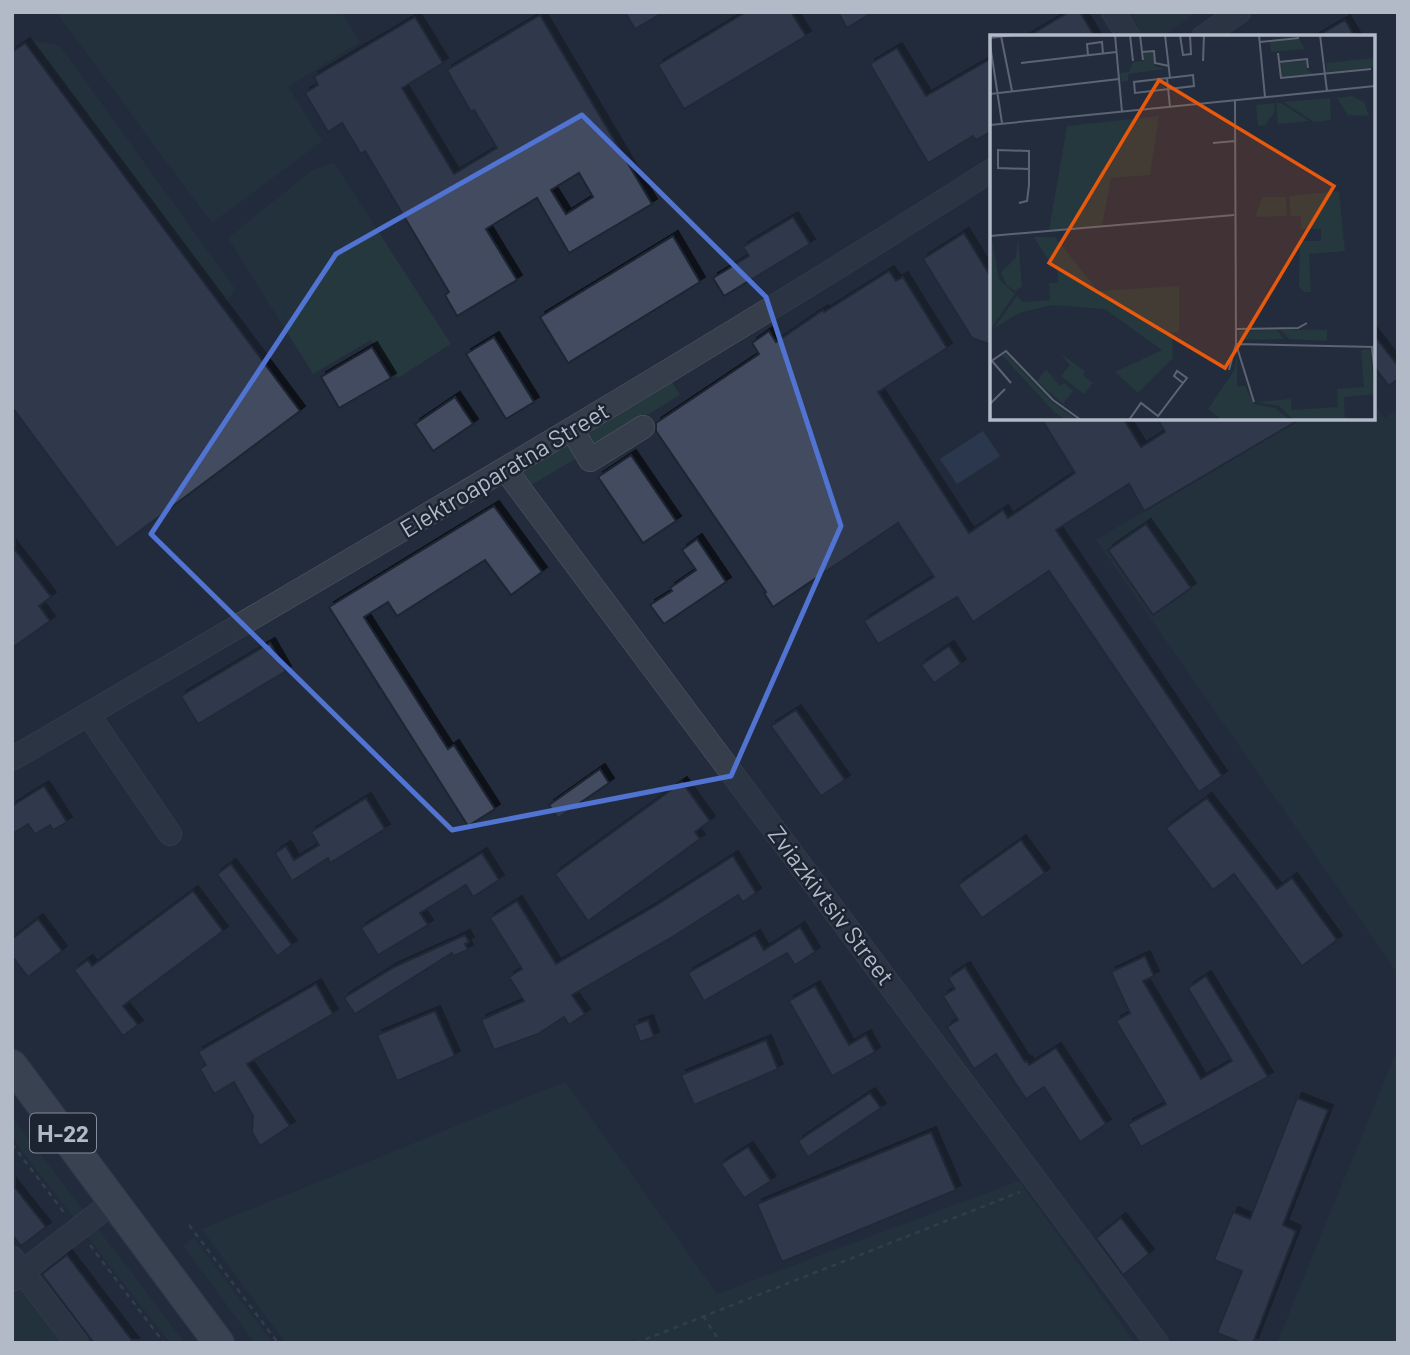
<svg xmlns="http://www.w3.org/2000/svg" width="1410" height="1355" viewBox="0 0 1410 1355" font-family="Barlow,sans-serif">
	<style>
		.green { fill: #25383d }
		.water { fill: #364663 }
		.building { fill: #424b5e; stroke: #1e2533; stroke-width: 2; fill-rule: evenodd; filter: url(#shadow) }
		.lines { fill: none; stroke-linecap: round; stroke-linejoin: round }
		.minor-casing { stroke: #525967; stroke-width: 24 }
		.major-casing { stroke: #404755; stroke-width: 32 }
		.path { stroke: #42555a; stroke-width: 2.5; stroke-dasharray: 5 5; stroke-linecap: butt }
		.minor { stroke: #363e4c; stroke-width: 23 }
		.major { stroke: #545d6c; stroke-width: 30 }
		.marked { fill: none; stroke: #5173d2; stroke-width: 5; stroke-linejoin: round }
		.labels { text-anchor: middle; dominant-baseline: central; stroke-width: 5; stroke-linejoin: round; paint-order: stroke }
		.shield { fill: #1c2331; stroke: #858c9a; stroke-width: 2 }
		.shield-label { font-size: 23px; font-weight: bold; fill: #b2b9c7 }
		.street-label { font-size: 24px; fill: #b2b9c7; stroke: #1c2331 }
		.inset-road { fill: none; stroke: #5c6474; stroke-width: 2 }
		.view { fill: #e8590c; fill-opacity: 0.15; stroke: #e8590c; stroke-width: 3.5 }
		.inset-edge { fill: none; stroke: #b2b9c7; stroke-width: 3.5 }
	</style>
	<defs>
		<filter id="shadow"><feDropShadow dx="5" dy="-5" stdDeviation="0" flood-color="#0009"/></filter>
	</defs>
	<rect width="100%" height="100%" fill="#232c3c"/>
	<g class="green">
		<path d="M56,12H341L360,42L288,87L322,141L212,223Z"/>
		<path d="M1128,12H1196L1162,37H1144Z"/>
		<path d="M30,40L60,46L235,289L225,304Z"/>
		<path d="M334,163L451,344L398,378L371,340L313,374L228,238L313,170Z"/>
		<path d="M670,379L680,395L595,446L585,430Z"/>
		<path d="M1373,403L1385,418L1398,410V974L1096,540L1302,418H1373Z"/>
		<path d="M569,440L578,457L530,486L520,469Z"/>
		<path d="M1398,1048V1343H1277Z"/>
		<path d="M565,1082L717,1294L1019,1181L1135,1343H286L202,1229Z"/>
		<path d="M12,1117L87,1215L77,1222L12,1138Z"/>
		<path d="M94,1224L185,1343H170L84,1232Z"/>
		<path d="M194,1238L273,1343H255L183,1246Z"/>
		<path d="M21,1281L68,1343H12V1288Z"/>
	</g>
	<path class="water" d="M983,431L1000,456L957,484L940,459Z"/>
	<g class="building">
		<path d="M625,12H664L635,29Z"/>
		<path d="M746,12H791L806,36L684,109L658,65Z"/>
		<path d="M838,12H873L847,28Z"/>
		<path d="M1069,12H1080L1095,37H1027Z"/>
		<path d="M540,15L652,204L569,253L537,198L486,229L517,280L457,316L445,295L449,292L365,151L361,154L342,123L328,132L305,93L318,85L314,77L415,17L443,63L402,88L454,174L497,148L474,110L471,112L447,70ZM579,173L593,197L566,214L551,190Z"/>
		<path d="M1345,20L1355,37H1316Z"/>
		<path d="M25,43L300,411L117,548L12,407V52Z"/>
		<path d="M897,48L926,96L992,58V131L976,140L973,136L928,163L870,64Z"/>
		<path d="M793,217L810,244L724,296L713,278L749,256L743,247Z"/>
		<path d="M964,233L992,279V345L972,338L923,259Z"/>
		<path d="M673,236L700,282L568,363L540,317Z"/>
		<path d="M889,271L896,281L903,277L947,348L878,392L969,533L1003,510L1008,518L1075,473L1041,418H1123L1141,447L1165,432L1157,418H1302L1144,511L1129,484L1056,530L1222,776L1199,792L1049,571L973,622L957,597L878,644L864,621L934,577L898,523L773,607L764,593L766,592L656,431V423L759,354L752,343L769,331L776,342L823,310L824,312Z"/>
		<path d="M1373,334L1398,366V379L1389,386L1373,365Z"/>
		<path d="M494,337L534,402L506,419L466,354Z"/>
		<path d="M372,347L391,378L339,408L321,377Z"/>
		<path d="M455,397L473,424L433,451L415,424Z"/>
		<path d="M631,455L676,521L643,543L598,477Z"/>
		<path d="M494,506L542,572L511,595L485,560L397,616L388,602L364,617L448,749L454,745L495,809L468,826L329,607Z"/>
		<path d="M1146,524L1191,588L1153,615L1108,550Z"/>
		<path d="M697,539L726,582L664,624L650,605L672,591L670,588L696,570L682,550Z"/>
		<path d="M12,546L51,597L39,606L50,621L12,648Z"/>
		<path d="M270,643L286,671L198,724L181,696Z"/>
		<path d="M949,646L961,664L934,683L921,665Z"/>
		<path d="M796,710L845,780L821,796L771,726Z"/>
		<path d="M600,769L609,783L558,818L549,805Z"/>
		<path d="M682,782L710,821L695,832L700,839L588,921L555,874Z"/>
		<path d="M44,786L67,822L53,830L50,825L35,834L28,824L12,834V806Z"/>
		<path d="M366,798L385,829L330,863L328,858L292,881L275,853L286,846L294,860L319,845L311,832Z"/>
		<path d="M1207,798L1277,889L1292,878L1337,940L1302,966L1234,874L1213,890L1166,828Z"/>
		<path d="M1021,840L1045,873L982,918L958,885Z"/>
		<path d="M482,853L499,880L473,897L466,885L420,913L428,925L378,955L361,928Z"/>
		<path d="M733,856L756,893L743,902L738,895L674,936L572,995L585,1014L569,1025L564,1017L538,1034L494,1050L481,1020L524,1001L509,977L522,969L490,918L517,901L556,964L655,906Z"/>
		<path d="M231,864L292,945L277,956L217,874Z"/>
		<path d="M193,891L223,931L123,1006L138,1025L123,1036L74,970L88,960L92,966Z"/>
		<path d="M38,919L62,951L28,977L12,956V939Z"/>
		<path d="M800,927L815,952L795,965L787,953L704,1001L688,973L755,935L764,950Z"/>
		<path d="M465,935L469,942L465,944L468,950L453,956L452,953L355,1014L344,998L394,967Z"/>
		<path d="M1145,956L1154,976L1143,981L1201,1079L1232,1061L1188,988L1206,976L1268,1077L1141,1147L1128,1124L1166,1104L1116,1021L1130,1013L1111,972Z"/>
		<path d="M965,967L1025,1062L1027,1061L1029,1065L1056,1048L1106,1124L1080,1142L1044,1087L1026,1099L996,1054L974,1069L947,1027L958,1020L943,996L955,989L948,978Z"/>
		<path d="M316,984L333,1014L247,1064L290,1126L260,1146L252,1132L253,1116L234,1082L214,1094L200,1069L206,1065L198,1052Z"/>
		<path d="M815,986L849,1045L866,1035L875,1052L832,1076L789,1001Z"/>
		<path d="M435,1011L455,1056L397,1081L377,1035Z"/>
		<path d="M648,1020L654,1037L640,1042L634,1025Z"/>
		<path d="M766,1040L778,1069L694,1105L681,1075Z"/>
		<path d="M870,1093L881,1108L808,1157L798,1141Z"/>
		<path d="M1297,1098L1328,1110L1283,1225L1296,1231L1253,1343H1242L1217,1333L1242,1271L1214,1260L1233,1212L1250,1219Z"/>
		<path d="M931,1132L956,1190L782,1262L757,1204Z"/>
		<path d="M748,1147L771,1181L744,1198L721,1164Z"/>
		<path d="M12,1184L46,1227L21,1246L12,1235Z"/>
		<path d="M1121,1218L1149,1254L1123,1275L1096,1238Z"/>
		<path d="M67,1255L134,1343H94L42,1274Z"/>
	</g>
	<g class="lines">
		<defs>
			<g id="minor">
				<path d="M1113,12L1129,37"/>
				<path d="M1203,37L1239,12"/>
				<path d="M572,429L590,460L643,427"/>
				<path d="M505,469L1157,1343"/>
				<path d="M88,714L170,834"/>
				<path d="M12,759C340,566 671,375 992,170"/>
				<path d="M12,1258L77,1343"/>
				<path d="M12,1280L113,1202"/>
			</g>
			<path id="major" d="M12,1065L219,1343"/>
		</defs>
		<use href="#minor" class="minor-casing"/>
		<use href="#major" class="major-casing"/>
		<g class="path">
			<path d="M12,1144L66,1215"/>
			<path d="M189,1225L278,1343"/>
			<path d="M90,1245L164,1343"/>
			<path d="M703,1316L721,1343"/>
			<path d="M636,1343L1020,1192"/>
		</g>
		<use href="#minor" class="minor"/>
		<use href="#major" class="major"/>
	</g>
	<path d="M0 0H1410V1355H0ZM582,115L766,297L841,526L731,776L452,830L151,534L336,254Z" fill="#232c3c" fill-opacity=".55" fill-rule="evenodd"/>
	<path class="marked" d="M582,115L766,297L841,526L731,776L452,830L151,534L336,254Z"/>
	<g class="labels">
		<rect class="shield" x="30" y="1113.5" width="66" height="39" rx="5"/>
		<g class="shield-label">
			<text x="63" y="1133">Н-22</text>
		</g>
		<g class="street-label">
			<text transform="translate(504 469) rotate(-31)">Elektroaparatna Street</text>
			<text transform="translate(832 905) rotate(53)">Zviazkivtsiv Street</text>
		</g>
	</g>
	<g transform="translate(990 35)">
		<rect width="385" height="385" fill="#232c3c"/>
		<path d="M309,4L315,14L281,17L280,7ZM163,17L165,31L175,34L138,39V46L131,47L130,38L139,37L143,27L154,26L153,18ZM384,23L385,32L337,37L336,28ZM316,26L317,34L324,39L292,42L291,28ZM362,61L374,67L379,81L358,80L347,63ZM340,63L341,85L324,87L293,67ZM284,68L285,76L275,90L268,91L266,70ZM286,68H291L319,86L288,89ZM169,81L160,140L121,143L112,191L59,195L77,91ZM349,156L355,216L319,219L321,257H314L309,251L310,206H331V194H311V181H301L299,161ZM272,162H296L297,181L265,182ZM44,202H65L108,256L189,251V297L182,298L183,323L148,358L125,337L172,315L115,274L61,270L29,278L3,294L9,308L3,294L27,261L33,267L60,265L59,248H68L67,231H62ZM28,203L32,251L26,256L17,251L11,237L26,223ZM2,205L9,244L25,259L0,295ZM287,295L294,304L250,305L249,296ZM291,295H337V306L299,304ZM380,314L385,359L354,362L355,385H304L289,371L267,367L301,364L302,375L348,372L347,354L374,352L371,315ZM15,318L62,367L87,385H76L64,377L12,320ZM70,318L95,336L93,340L103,348L94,359L71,341L80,330ZM247,318V351H255L264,369L285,373L300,385H232L218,374L244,336ZM56,334L70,351L74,348L83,356L73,369L47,346Z" fill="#25383d"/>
		<path class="inset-road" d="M125,0L132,77M140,0L143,26M150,0L153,25M175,0L180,43M190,0L193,20L201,19L200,0M269,0L275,62M330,0L337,56M11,1L22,56M0,3L23,0M270,7L309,3M0,9L12,88M152,17L164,16L165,28L179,31M288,18L291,43L381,34M98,20L97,9L112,7L113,19M213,26L214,0M289,27L317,24L318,33M31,28L126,17M203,40L204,51L145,58L144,47ZM177,43L180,72M0,59L129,44M245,66L246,309L264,367M0,90L385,51M223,108L245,106M29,168L37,166L39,150V116L8,115V133L39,134M0,201L244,180M246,294L308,293L317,288M382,313L385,341M2,326L21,348M0,327L16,316L63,365L91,385M239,335L246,309L385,312M0,369L15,354M139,385L151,368L168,381L190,352L197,343L187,336L184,341L193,348"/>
		<path class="view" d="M169,45L344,151L235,333L59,228Z"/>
		<rect width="385" height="385" class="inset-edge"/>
	</g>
	<rect width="1410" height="1355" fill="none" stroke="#b2b9c7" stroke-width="28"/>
</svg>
